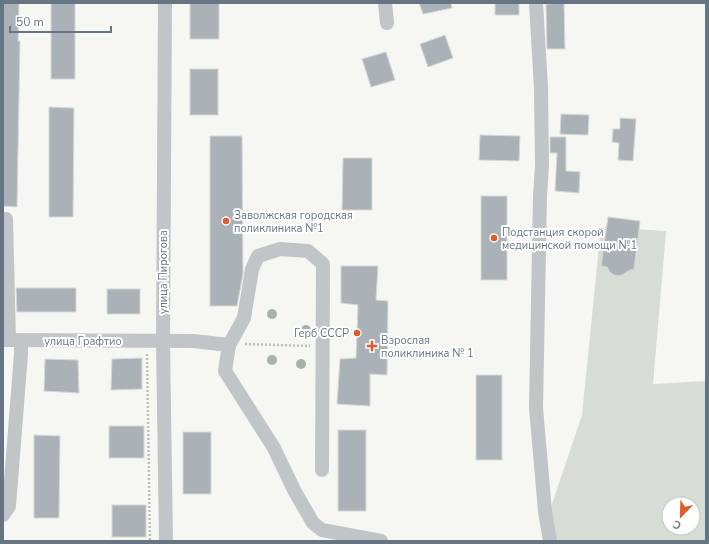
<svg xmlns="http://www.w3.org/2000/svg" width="709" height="544" viewBox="0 0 709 544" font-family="'Nunito Sans',sans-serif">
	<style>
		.green { fill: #d7ddd4; fill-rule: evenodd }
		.building { fill: #abb2b7; stroke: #d7d8d5 }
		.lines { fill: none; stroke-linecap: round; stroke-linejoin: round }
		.path { stroke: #bbbdbf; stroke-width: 2.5; stroke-dasharray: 2 2; stroke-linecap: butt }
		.minor { stroke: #c1c5c8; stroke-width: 14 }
		.tree { fill: #a8b2a4 }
		.poi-dot { fill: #e15a28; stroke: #fff; stroke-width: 1.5 }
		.labels { text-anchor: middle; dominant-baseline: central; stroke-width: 4; stroke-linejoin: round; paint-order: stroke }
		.poi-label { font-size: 11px; fill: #657583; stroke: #fff; text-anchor: start }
		.street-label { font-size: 11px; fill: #657583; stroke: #fff }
	</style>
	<rect width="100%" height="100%" fill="#f6f6f3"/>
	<path class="green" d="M601,227L666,231L653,384L706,381V541H554L549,513L582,415ZM669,504H693V528H669Z"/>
	<g class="building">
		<path d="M3,3H19L18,41H20L17,207L3,206Z"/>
		<rect x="51" y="3" width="24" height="76"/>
		<rect x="190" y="3" width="29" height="36"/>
		<path d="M419,3H451L452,8L423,14Z"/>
		<rect x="495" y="3" width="24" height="12"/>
		<path d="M564,3L565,49H547L546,4Z"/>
		<path d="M445,35L453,58L428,67L420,44Z"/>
		<path d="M386,52L395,80L371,87L362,59Z"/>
		<rect x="190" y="69" width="28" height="46"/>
		<path d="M49,107L74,108L73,217H49Z"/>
		<path d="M561,114L589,115L588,135L560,134Z"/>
		<path d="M620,118L636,119L633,161L618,160L619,143L612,142L613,129H620Z"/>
		<path d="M480,135L520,136L519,161L479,160Z"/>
		<path d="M210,136H242L243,274L237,306H210Z"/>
		<path d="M550,137H566V171L580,172L579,193L555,191L557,153H550Z"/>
		<path d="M343,158H372V210H342Z"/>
		<rect x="481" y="196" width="26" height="84"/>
		<path d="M608,217L640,221L634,270H630L622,275L617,276L612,274L609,271L607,267L601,266Z"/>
		<path d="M341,266H378L376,300L388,301L387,375L370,374V406L337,404L340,359L356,358L358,305L341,303Z"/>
		<path d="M16,288H76V312H17Z"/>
		<rect x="107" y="289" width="33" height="25"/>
		<path d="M142,358V389L111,390L112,359Z"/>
		<path d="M45,359L78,360L79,393L44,391Z"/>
		<rect x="476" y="375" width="26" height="85"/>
		<rect x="109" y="426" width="35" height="32"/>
		<rect x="338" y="430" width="28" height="81"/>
		<rect x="183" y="432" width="28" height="62"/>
		<path d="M34,435L60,436L59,518H34Z"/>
		<rect x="112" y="505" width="34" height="32"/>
	</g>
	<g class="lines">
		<g class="path">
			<path d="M245,344L310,346"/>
			<path d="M147,354L150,541"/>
		</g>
		<g class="minor">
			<path d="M165,3L163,341L166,541"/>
			<path d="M385,3L387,23"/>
			<path d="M536,3L541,88L542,165L540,196L536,408L545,511L550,541"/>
			<path d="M3,219H6L9,340"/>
			<path d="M3,340L193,341L229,345L225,371L274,448L294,490L313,523L322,530L381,541"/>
			<path d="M229,345L244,318L252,269L258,256L280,249L308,251L323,264L322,470"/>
			<path d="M3,515L9,506L21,354V341"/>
		</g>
	</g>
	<g class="tree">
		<circle cx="272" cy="314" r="5"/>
		<circle cx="306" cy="330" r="5"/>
		<circle cx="272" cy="360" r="5"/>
		<circle cx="301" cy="364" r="5"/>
	</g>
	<g class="poi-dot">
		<circle cx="226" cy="221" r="4"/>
		<circle cx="494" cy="238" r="4"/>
		<circle cx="357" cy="333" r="4"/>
		<path d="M370 340h4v4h4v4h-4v4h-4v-4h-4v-4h4z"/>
	</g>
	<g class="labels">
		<g class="poi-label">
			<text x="234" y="215">Заволжская городская<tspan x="234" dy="13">поликлиника №1</tspan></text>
			<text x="502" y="232">Подстанция скорой<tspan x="502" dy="13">медицинской помощи №1</tspan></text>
			<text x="349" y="333" text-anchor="end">Герб СССР</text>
			<text x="381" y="340">Взрослая<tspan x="381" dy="13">поликлиника № 1</tspan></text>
		</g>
		<g class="street-label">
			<text transform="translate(163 272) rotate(-90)">улица Пирогова</text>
			<text x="83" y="341">улица Графтио</text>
		</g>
	</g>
	<rect width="709" height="544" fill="none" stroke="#657583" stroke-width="8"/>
	<g transform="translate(681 516) rotate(203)"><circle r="19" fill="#ffffff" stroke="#c1c8cd"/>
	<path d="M0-3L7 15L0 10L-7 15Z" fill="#e15a28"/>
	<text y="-6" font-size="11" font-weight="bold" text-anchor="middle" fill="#657583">С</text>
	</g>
	<path d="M10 26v6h101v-6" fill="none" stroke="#657583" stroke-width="2"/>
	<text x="16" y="26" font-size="12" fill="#657583" stroke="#ffffff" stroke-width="3" paint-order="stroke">50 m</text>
</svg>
